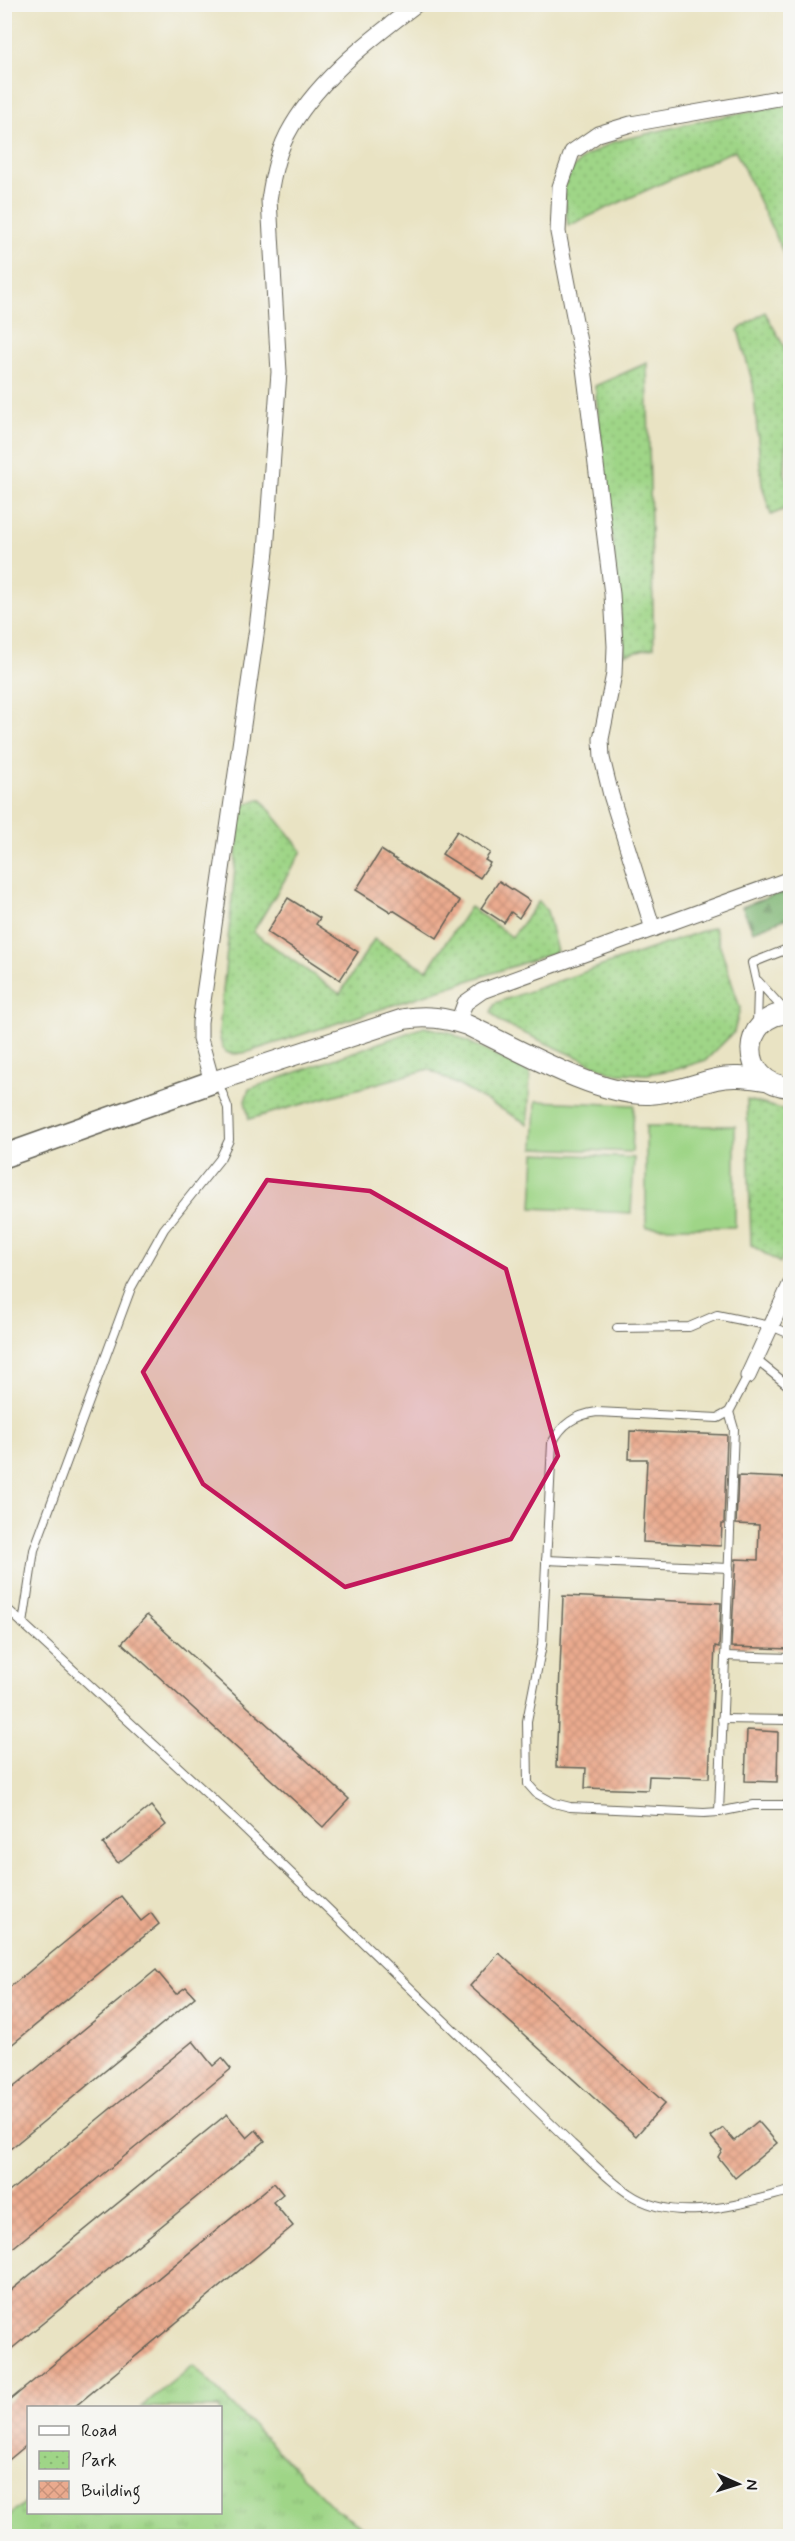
<svg xmlns="http://www.w3.org/2000/svg" width="795" height="2541" viewBox="0 0 795 2541" font-family="Mynerve,sans-serif">
	<style>
		.grass { fill: url(#grass-tufts); stroke: #5e7852; stroke-width: 1.5 }
		.forest { fill: url(#forest-firs); stroke: #4e6948; stroke-width: 1.5 }
		.park { fill: url(#park-dots); stroke: #5e7852; stroke-width: 1.5 }
		.pitch { fill: #9fd587; stroke: #5e7852; stroke-width: 1.5 }
		.building { fill: url(#building-cross-hatch) }
		.lines { fill: none; stroke-linecap: round; stroke-linejoin: round }
		.service-casing { stroke: #646256; stroke-width: 10 }
		.minor-casing { stroke: #646256; stroke-width: 17 }
		.tertiary-casing { stroke: #646256; stroke-width: 22 }
		.secondary-casing { stroke: #646256; stroke-width: 25 }
		.service { stroke: #fff; stroke-width: 8 }
		.minor { stroke: #fff; stroke-width: 15 }
		.tertiary { stroke: #fff; stroke-width: 20 }
		.secondary { stroke: #fff; stroke-width: 22 }
		.marked { fill: #c2185b; fill-opacity: 0.2; stroke: #c2185b; stroke-width: 4.5; stroke-linejoin: round }
	</style>
	<defs>
		<pattern id="grass-tufts" width="24" height="20" patternUnits="userSpaceOnUse" patternTransform="scale(1.5)"><rect width="24" height="20" fill="#9fd587"/><path d="M3 7l-1-3M5 7V3M7 7l1-3M15 17l-1-3M17 17v-4M19 17l1-3" fill="none" stroke="#88b674"/></pattern>
		<pattern id="forest-firs" width="22" height="20" patternUnits="userSpaceOnUse" patternTransform="scale(1.5)"><rect width="22" height="20" fill="#7fb674"/><path d="M5 1l3.5 6h-7zM16 11l3.5 6h-7z" fill="#67935e"/></pattern>
		<pattern id="park-dots" width="8" height="8" patternUnits="userSpaceOnUse" patternTransform="scale(1.5)"><rect width="8" height="8" fill="#9fd587"/><path d="M2 2h.1M6 6h.1" fill="none" stroke="#88b674" stroke-width="1.8" stroke-linecap="round"/></pattern>
		<pattern id="building-cross-hatch" width="8" height="8" patternUnits="userSpaceOnUse" patternTransform="scale(1.5)"><rect width="8" height="8" fill="#eaaa8e"/><path d="M0 0l8 8M0 8l8-8" fill="none" stroke="#c8927a"/></pattern>
	</defs>
	<rect width="100%" height="100%" fill="#f6f6f2"/>
	<filter id="ink" filterUnits="userSpaceOnUse"><feTurbulence type="fractalNoise" baseFrequency=".0167" numOctaves="2"/><feDisplacementMap in="SourceGraphic" scale="12" xChannelSelector="R" yChannelSelector="G"/><feConvolveMatrix kernelMatrix="1 2 1 2 8 2 1 2 1" color-interpolation-filters="sRGB"/></filter>
	<filter id="wash" filterUnits="userSpaceOnUse"><feTurbulence type="fractalNoise" baseFrequency=".008" numOctaves="4" result="noise"/><feDisplacementMap in="SourceGraphic" scale="24" xChannelSelector="R" yChannelSelector="G"/><feGaussianBlur stdDeviation="1.35" result="paint"/><feColorMatrix in="noise" values="0 0 0 0 0 0 0 0 0 0 0 0 0 0 0 0 0 1.4 0 .05"/><feComposite in="paint" operator="in"/></filter>
	<g filter="url(#wash)">
		<rect width="100%" height="100%" fill="#e9e3c3"/>
		<path class="grass" d="M193,2365L335,2509L378,2536H5V2520L28,2500V2512H220V2408L141,2407Z"/>
		<path class="forest" d="M790,889V917L753,931L742,907Z"/>
		<g class="park">
			<path d="M790,104V267L735,150L568,226L563,189L572,169L586,156L613,142L700,121Z"/>
			<path d="M765,312L787,352L790,371L785,473L790,492V507L771,515L762,485L753,384L738,330Z"/>
			<path d="M647,363L654,647L625,654L595,386Z"/>
			<path d="M261,799L302,851L253,932L340,994L374,939L427,970L470,907L512,937L539,901L547,911L557,952L248,1052C226,1056 222,1055 219,1032L241,806Z"/>
			<path d="M714,927L740,1008L734,1032L706,1060L677,1069L647,1074L613,1073L501,1023L491,1012L495,1003Z"/>
			<path d="M424,1027L449,1032L530,1073L528,1124L429,1069L249,1119L245,1101L249,1089Z"/>
			<path d="M747,1100L790,1111V1240L780,1263L751,1245Z"/>
		</g>
		<g class="pitch">
			<path d="M536,1101L634,1105L632,1152L534,1148Z"/>
			<rect x="646" y="1126" width="89" height="101"/>
			<path d="M535,1153L634,1158L631,1213L532,1208Z"/>
		</g>
		<g id="blocks">
			<g class="building">
				<path d="M457,831L490,853L485,860L490,863L480,878L442,854Z"/>
				<path d="M381,850L460,901L437,938L393,910L391,912L356,890Z"/>
				<path d="M499,881L530,901L519,918L511,912L504,923L481,908Z"/>
				<path d="M288,898L320,918L316,924L358,952L340,980L267,932Z"/>
				<path d="M630,1431L727,1435L724,1524H722L721,1546L643,1542L647,1459H629Z"/>
				<path d="M738,1476L790,1478V1649L731,1647L736,1559L758,1560L759,1525L736,1524Z"/>
				<path d="M563,1596L721,1603L719,1647L715,1646L709,1778L649,1776L648,1790L585,1788L586,1768L556,1767Z"/>
				<path d="M147,1615L349,1799L323,1827L122,1643Z"/>
				<path d="M747,1730L778,1732L777,1782L745,1781Z"/>
				<path d="M151,1806L166,1825L118,1863L103,1844Z"/>
				<path d="M121,1896L141,1921L151,1913L159,1924L4,2051V1992Z"/>
				<path d="M499,1953L665,2103L636,2136L470,1986Z"/>
				<path d="M156,1970L176,1994L186,1987L195,1997L4,2154V2095Z"/>
				<path d="M193,2041L213,2066L222,2058L231,2069L4,2255V2196Z"/>
				<path d="M227,2114L247,2138L256,2130L265,2141L4,2355V2296Z"/>
				<path d="M758,2121L777,2143L735,2178L718,2157L722,2150L711,2137L723,2128L734,2141Z"/>
				<path d="M274,2183L283,2194L273,2202L293,2226L73,2408H28V2444L4,2464V2405Z"/>
			</g>
		</g>
	</g>
	<g filter="url(#ink)">
		<use href="#blocks" fill-opacity="0" stroke="#646256" stroke-width="1.5"/>
		<g class="lines">
			<defs>
				<g id="service">
					<path d="M758,981L786,1012"/>
					<path d="M757,1025L758,990L752,963L790,948"/>
					<path d="M617,1328L689,1327L717,1315L771,1326L790,1334"/>
					<path d="M755,1359L790,1387"/>
					<path d="M748,1376L729,1412L718,1418L597,1412C575,1415 562,1424 552,1443L542,1645L527,1721L528,1784L536,1793L554,1803L570,1807L704,1813L719,1812L753,1805H790"/>
					<path d="M546,1560L729,1568"/>
					<path d="M4,1606L241,1825L572,2144C590,2160 608,2180 628,2193C676,2226 739,2204 790,2191"/>
					<path d="M23,1624L34,1550L131,1288L164,1229L220,1159L229,1140L228,1108L218,1082"/>
					<path d="M725,1656L790,1658"/>
					<path d="M722,1719L790,1720"/>
					<path d="M719,1812L734,1429L729,1412"/>
				</g>
				<g id="minor">
					<path d="M653,929L611,795L602,758L601,739L614,674L615,646L612,594L584,368L558,232L560,187L572,152L598,134L631,124L790,96"/>
					<path d="M458,1022L465,1003L482,991L790,879"/>
					<path d="M212,1082L200,1039V1022L257,628L266,551L279,372L269,200C273,174 278,149 292,126C321,77 372,38 417,4"/>
					<path d="M748,1376L790,1285"/>
				</g>
				<g id="tertiary">
					<path d="M790,1013C739,1014 738,1084 790,1087"/>
					<path d="M212,1082L404,1019C427,1015 445,1018 467,1025C516,1048 597,1096 649,1094C673,1093 694,1084 716,1079C733,1075 750,1078 766,1080"/>
				</g>
				<path id="secondary" d="M4,1156L212,1082"/>
			</defs>
			<use href="#service" class="service-casing"/>
			<use href="#minor" class="minor-casing"/>
			<use href="#tertiary" class="tertiary-casing"/>
			<use href="#secondary" class="secondary-casing"/>
			<use href="#service" class="service"/>
			<use href="#minor" class="minor"/>
			<use href="#tertiary" class="tertiary"/>
			<use href="#secondary" class="secondary"/>
		</g>
	</g>
	<path class="marked" d="M267,1180L370,1191L506,1269L558,1456L511,1539L345,1587L203,1484L143,1372Z"/>
	<rect width="795" height="2541" fill="none" stroke="#f6f6f2" stroke-width="24"/>
	<rect x="27" y="2406" width="195" height="108" fill="#f6f6f2" stroke="#9f9f9c" stroke-width="1.5"/>
	<rect x="39" y="2426" width="30" height="9" fill="#ffffff" stroke="#9f9f9c" stroke-width="1.5"/>
	<text x="81" y="2436" font-size="18" fill="#1c1c1c">Road</text>
	<rect x="39" y="2451" width="30" height="18" fill="url(#park-dots)" stroke="#9f9f9c" stroke-width="1.5"/>
	<text x="81" y="2466" font-size="18" fill="#1c1c1c">Park</text>
	<rect x="39" y="2481" width="30" height="18" fill="url(#building-cross-hatch)" stroke="#9f9f9c" stroke-width="1.5"/>
	<text x="81" y="2496" font-size="18" fill="#1c1c1c">Building</text>
	<g transform="translate(738 2484) rotate(93)" stroke="#f6f6f2" stroke-width="4.5" paint-order="stroke">
	<path d="M0-4.5L10 22L0 15L-10 22Z" fill="#1c1c1c"/>
	<text y="-9" font-size="16" font-weight="bold" text-anchor="middle" fill="#1c1c1c">N</text>
	</g>
</svg>
